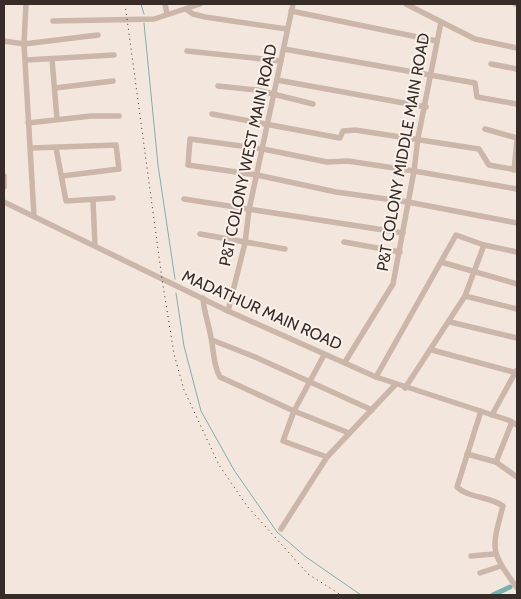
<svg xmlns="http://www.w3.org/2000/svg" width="521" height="599" viewBox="0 0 521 599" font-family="Cabin,sans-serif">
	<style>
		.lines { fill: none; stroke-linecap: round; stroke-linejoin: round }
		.stream { stroke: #7bb0ae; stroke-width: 1 }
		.canal { stroke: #7bb0ae; stroke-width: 5 }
		.minor { stroke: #cbb6a9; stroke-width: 5.5 }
		.rail { stroke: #382c29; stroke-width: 1; stroke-dasharray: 1 4; stroke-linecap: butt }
		.labels { text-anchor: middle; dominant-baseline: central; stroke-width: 4; stroke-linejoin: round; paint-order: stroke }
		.street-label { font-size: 16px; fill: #382c29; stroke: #faf1ea }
	</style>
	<rect width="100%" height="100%" fill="#f3e7dd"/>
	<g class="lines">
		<g class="stream">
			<path d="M141,4L144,14"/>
			<path d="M144,23L158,165L175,279"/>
			<path d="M176,293L184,346L201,411L234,470L277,532L306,557L361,595"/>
		</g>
		<path class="canal" d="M493,595L510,587"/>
		<g class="minor">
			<path d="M26,4L24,44L34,216"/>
			<path d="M165,4L167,14"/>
			<path d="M406,4L475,39L517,48"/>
			<path d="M515,4H517"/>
			<path d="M186,9L193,14L205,17L287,29"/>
			<path d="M291,11L437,41"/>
			<path d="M53,21L154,19L200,4"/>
			<path d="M4,41L24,44L98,35"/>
			<path d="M284,49L475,83L477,97L517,104"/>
			<path d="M187,51L281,61"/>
			<path d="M52,59L57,119"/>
			<path d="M26,60L114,55"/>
			<path d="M491,64L517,69"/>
			<path d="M277,80L426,107"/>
			<path d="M218,86L257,90L313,104"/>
			<path d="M55,88L113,81"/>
			<path d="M212,114L340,138L343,131L355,130L479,149L489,165L517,170"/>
			<path d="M28,123L91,116H119"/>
			<path d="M485,129L517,138"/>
			<path d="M31,148L116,145L119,169L62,176"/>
			<path d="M56,148L66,201L113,198"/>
			<path d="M514,170L517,140"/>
			<path d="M4,176V187"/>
			<path d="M517,189L414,171L348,161L327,162L263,149L190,139L188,165L257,175L336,192L408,202L517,223"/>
			<path d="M184,199L403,233"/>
			<path d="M93,201L95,245"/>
			<path d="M4,202L228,311L376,377L508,420L517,425"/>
			<path d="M200,234L285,249"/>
			<path d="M344,242L400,252"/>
			<path d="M441,262L517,284"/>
			<path d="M465,296L517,309"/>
			<path d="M203,298C204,313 209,324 211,338C214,351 213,365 220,377L294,411L349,433"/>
			<path d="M228,311L245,243L249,210L293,4"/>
			<path d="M450,322L517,338"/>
			<path d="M212,340L255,357L372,410"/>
			<path d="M432,350L517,373"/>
			<path d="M324,355L294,411L283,441L327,457"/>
			<path d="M345,362L393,284L414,171L418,138L441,22"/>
			<path d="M376,377L456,235L484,245L517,252"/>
			<path d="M405,388L465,296L484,245"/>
			<path d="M481,411L457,487C468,498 489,496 503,506C491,551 490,550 517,588"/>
			<path d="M492,415L516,371"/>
			<path d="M467,454L496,462L512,422"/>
			<path d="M496,462L517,477"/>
			<path d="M281,529L327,457L395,385"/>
			<path d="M471,556L494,554"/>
			<path d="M480,573L501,566"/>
		</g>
		<path class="rail" d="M125,4L162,279L174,354L184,390L219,465L247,506L308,574L341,595"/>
	</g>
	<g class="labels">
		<g class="street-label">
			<text transform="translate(403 152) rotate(-80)">P&amp;T COLONY MIDDLE MAIN ROAD</text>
			<text transform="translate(248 155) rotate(-78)">P&amp;T COLONY WEST MAIN ROAD</text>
			<text transform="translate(262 310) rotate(24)">MADATHUR MAIN ROAD</text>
		</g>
	</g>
	<rect width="521" height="599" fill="none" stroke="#382c29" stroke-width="10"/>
</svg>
